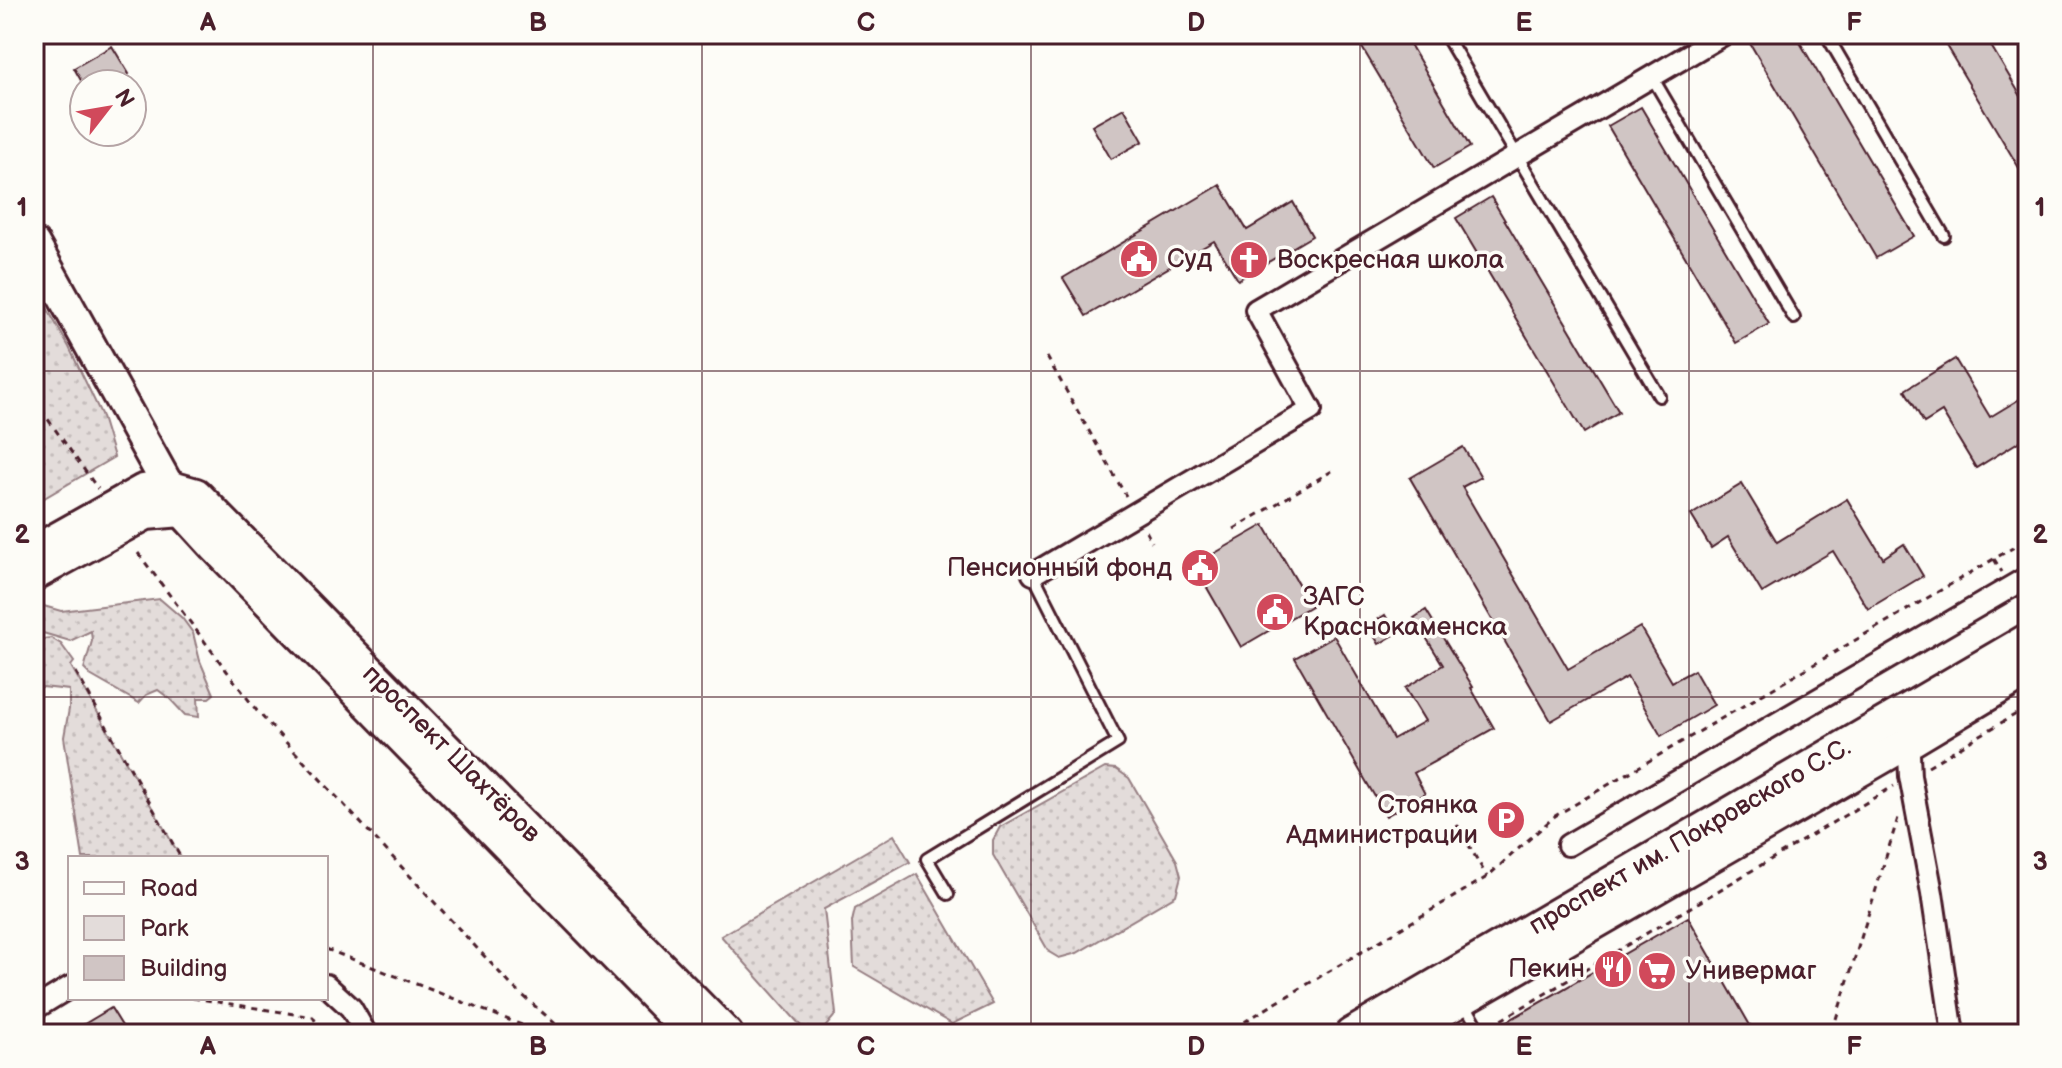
<svg xmlns="http://www.w3.org/2000/svg" width="2062" height="1068" viewBox="0 0 2062 1068" font-family="'Balsamiq Sans',sans-serif">
	<style>
		.green { fill: url(#green-dots); stroke: #967e82; stroke-width: 2 }
		.building { fill: #d0c5c4; stroke: #4a1f2b; stroke-width: 2 }
		.lines { fill: none; stroke-linecap: round; stroke-linejoin: round }
		.lane-casing { stroke: #4a1f2b; stroke-width: 16 }
		.street-casing { stroke: #4a1f2b; stroke-width: 26 }
		.secondary-casing { stroke: #4a1f2b; stroke-width: 36 }
		.path { stroke: #4a1f2b; stroke-width: 3; stroke-dasharray: 6 6; stroke-linecap: butt }
		.lane { stroke: #fdfcf7; stroke-width: 10 }
		.street { stroke: #fdfcf7; stroke-width: 20 }
		.secondary { stroke: #fdfcf7; stroke-width: 30 }
		.grid { fill: none; stroke: #4a1f2b; stroke-width: 2; stroke-opacity: 0.55 }
		.labels { text-anchor: middle; dominant-baseline: central; stroke-width: 7; stroke-linejoin: round; paint-order: stroke }
		.poi-label { font-size: 26px; fill: #4a1f2b; stroke: #fdfcf7; text-anchor: start }
		.street-label { font-size: 26px; fill: #4a1f2b; stroke: #fdfcf7 }
		.neatline { fill: none; stroke: #4a1f2b; stroke-width: 3 }
		.grid-label { font-size: 26px; text-anchor: middle; font-weight: bold; fill: #4a1f2b }
	</style>
	<defs>
		<pattern id="green-dots" width="8" height="8" patternUnits="userSpaceOnUse" patternTransform="scale(2)"><rect width="8" height="8" fill="#e3dcda"/><path d="M2 2h.1M6 6h.1" fill="none" stroke="#c4bcbb" stroke-width="1.8" stroke-linecap="round"/></pattern>
	</defs>
	<rect width="100%" height="100%" fill="#fdfcf7"/>
	<filter id="ink" filterUnits="userSpaceOnUse"><feTurbulence type="fractalNoise" baseFrequency=".0125" numOctaves="2"/><feDisplacementMap in="SourceGraphic" scale="16" xChannelSelector="R" yChannelSelector="G"/><feConvolveMatrix kernelMatrix="1 2 1 2 8 2 1 2 1" color-interpolation-filters="sRGB"/></filter>
	<g filter="url(#ink)">
		<g class="green">
			<path d="M34,285L69,347L101,414L114,457L34,504Z"/>
			<path d="M160,599L182,618L193,633L200,661L214,694L209,698H198L199,717L185,715L170,699L158,690L146,695L139,703L90,675L84,669L92,641L91,631L70,641L43,633L34,625V612L40,605L61,611Z"/>
			<path d="M51,638L61,644L74,662L71,666L181,858H83L64,737L69,709V690L34,686V640Z"/>
			<path d="M1105,768L1116,769L1129,778L1177,861L1181,876L1176,895L1077,953L1059,958L1049,952L993,855V840L1000,827Z"/>
			<path d="M894,835L910,862L824,909L836,1014L823,1030L801,1026L721,936Z"/>
			<path d="M917,874L993,1004L952,1024L854,967L852,922L855,909Z"/>
		</g>
		<g class="building">
			<path d="M1354,34H1404L1470,147L1434,168Z"/>
			<path d="M1757,34H1795L1914,236L1876,258L1748,40Z"/>
			<path d="M1939,34H1984L2028,108V183Z"/>
			<path d="M112,46L129,74L111,84H83L74,68Z"/>
			<path d="M1641,107L1769,324L1736,343L1608,126Z"/>
			<path d="M1124,108L1143,141L1111,159L1092,126Z"/>
			<path d="M1220,185L1247,230L1293,202L1312,236L1238,280L1214,241L1086,316L1063,278Z"/>
			<path d="M1491,197L1619,412L1584,433L1456,218Z"/>
			<path d="M1955,359L1990,417L2028,394V436L1976,468L1942,412L1924,423L1905,390Z"/>
			<path d="M1463,447L1481,477L1462,487L1568,669L1640,627L1672,682L1694,670L1714,705L1661,736L1627,677L1551,721L1410,478Z"/>
			<path d="M1742,484L1777,542L1847,499L1883,558L1904,544L1923,576L1868,609L1833,551L1762,593L1728,537L1711,548L1691,515Z"/>
			<path d="M1264,525L1311,606L1241,647L1194,565Z"/>
			<path d="M1426,610L1473,687L1471,688L1494,728L1414,773L1425,794L1386,816L1295,658L1334,636L1393,739L1425,721L1405,688L1443,665L1414,618Z"/>
			<path d="M1385,615L1396,634L1379,644L1368,626Z"/>
			<path d="M1688,917L1755,1034H1490L1489,1032Z"/>
			<path d="M111,1008L127,1034H68Z"/>
		</g>
		<g class="lines">
			<defs>
				<g id="lane">
					<path d="M1445,34L1659,396"/>
					<path d="M1826,34L1944,236"/>
					<path d="M2026,34L2028,37"/>
					<path d="M1652,77L1794,318"/>
					<path d="M948,894L927,859L1118,742L1033,574"/>
					<path d="M1463,1001L1482,1034"/>
				</g>
				<g id="street">
					<path d="M1033,574L1311,410L1256,310L1724,34"/>
					<path d="M1908,734L1910,776L1932,893L1953,1034"/>
					<path d="M1568,845L2028,577"/>
					<path d="M326,985L351,1008L366,1034"/>
					<path d="M34,1009L70,987"/>
				</g>
				<g id="secondary">
					<path d="M34,244L182,511L214,546L691,1034"/>
					<path d="M34,551L143,490L168,486L196,494L727,1034"/>
					<path d="M34,575L146,514L182,511"/>
					<path d="M1351,1034L2028,639"/>
					<path d="M1403,1034L1908,743L2028,671"/>
				</g>
			</defs>
			<use href="#lane" class="lane-casing"/>
			<use href="#street" class="street-casing"/>
			<use href="#secondary" class="secondary-casing"/>
			<g class="path">
				<path d="M1047,357L1126,496"/>
				<path d="M34,400L98,489"/>
				<path d="M1234,529L1332,471"/>
				<path d="M1146,531L1152,542"/>
				<path d="M138,553L257,711L512,986L567,1034"/>
				<path d="M1994,559L2002,572"/>
				<path d="M76,672L181,858"/>
				<path d="M1928,766L2028,707"/>
				<path d="M1455,828L1458,826L1487,877"/>
				<path d="M326,949L545,1034"/>
				<path d="M193,998L313,1017L323,1034"/>
				<path d="M1836,1019L1898,818"/>
				<path d="M1491,1026L1894,786"/>
				<path d="M1224,1034L1487,877L1555,816L2028,539"/>
			</g>
			<use href="#lane" class="lane"/>
			<use href="#street" class="street"/>
			<use href="#secondary" class="secondary"/>
		</g>
	</g>
	<path class="grid" d="M373,34V1034M702,34V1034M1031,34V1034M1360,34V1034M1689,34V1034M34,371H2028M34,697H2028"/>
	<defs>
		<symbol id="civic-disc" viewBox="-11 -11 22 22"><circle r="9.5" fill="#d1495b" stroke="#fdfcf7"/><path d="M-.6-6.5H3V-4.5H.6V-3L4-1V1h2V6H-6V1h2V-1L-.6-3ZM-1.2 2.5V6h2.4V2.5Z" fill="#fff"/></symbol>
		<symbol id="church-disc" viewBox="-11 -11 22 22"><circle r="9.5" fill="#d1495b" stroke="#fdfcf7"/><path d="M-1.2-6h2.4v3.5h3.3v2.4h-3.3V6h-2.4V-.1h-3.3v-2.4h3.3Z" fill="#fff"/></symbol>
		<symbol id="parking-disc" viewBox="-11 -11 22 22"><circle r="9.5" fill="#d1495b" stroke="#fdfcf7"/><path d="M-3.5-5.5H1a3.5 3.5 0 0 1 0 7H-1V5.5H-3.5ZM-1-3.4V-.6H.8a1.4 1.4 0 0 0 0-2.8Z" fill="#fff"/></symbol>
		<symbol id="restaurant-disc" viewBox="-11 -11 22 22"><circle r="9.5" fill="#d1495b" stroke="#fdfcf7"/><path d="M-5-6h1v4h1v-4h1v4h1v-4h1v5L-1.5 .5V6h-2V.5L-5-1ZM5-6V6H3V1.5H1.5Q1.5-4 5-6Z" fill="#fff"/></symbol>
		<symbol id="supermarket-disc" viewBox="-11 -11 22 22"><circle r="9.5" fill="#d1495b" stroke="#fdfcf7"/><path d="M-6-5.5h2.5l.6 2H6L4.5 2H-2.5L-4.4-4H-6ZM-1.5 3.2a1.3 1.3 0 1 0 .1 0ZM3 3.2a1.3 1.3 0 1 0 .1 0Z" fill="#fff"/></symbol>
	</defs>
	<g fill-rule="evenodd">
		<use href="#civic-disc" x="1117" y="237" width="44" height="44"/>
		<use href="#church-disc" x="1227" y="238" width="44" height="44"/>
		<use href="#civic-disc" x="1178" y="546" width="44" height="44"/>
		<use href="#civic-disc" x="1253" y="590" width="44" height="44"/>
		<use href="#parking-disc" x="1484" y="798" width="44" height="44"/>
		<use href="#restaurant-disc" x="1591" y="947" width="44" height="44"/>
		<use href="#supermarket-disc" x="1635" y="949" width="44" height="44"/>
	</g>
	<g class="labels">
		<g class="poi-label">
			<text x="1167" y="259">Суд</text>
			<text x="1277" y="260">Воскресная школа</text>
			<text x="1172" y="568" text-anchor="end">Пенсионный фонд</text>
			<text x="1303" y="597">ЗАГС<tspan x="1303" dy="30">Краснокаменска</tspan></text>
			<text x="1478" y="805" text-anchor="end">Стоянка<tspan x="1478" dy="30">Администрации</tspan></text>
			<text x="1585" y="969" text-anchor="end">Пекин</text>
			<text x="1685" y="971">Универмаг</text>
		</g>
		<g class="street-label">
			<text transform="translate(451 754) rotate(45)">проспект Шахтёров</text>
			<text transform="translate(1690 837) rotate(-30)">проспект им. Покровского С.С.</text>
		</g>
	</g>
	<rect width="2062" height="1068" fill="none" stroke="#fdfcf7" stroke-width="88"/>
	<rect x="68" y="856" width="260" height="144" fill="#fdfcf7" stroke="#b5a4a5" stroke-width="2"/>
	<rect x="84" y="882" width="40" height="12" fill="#fdfcf7" stroke="#b5a4a5" stroke-width="2"/>
	<text x="140" y="896" font-size="24" fill="#4a1f2b">Road</text>
	<rect x="84" y="916" width="40" height="24" fill="#e3dcda" stroke="#b5a4a5" stroke-width="2"/>
	<text x="140" y="936" font-size="24" fill="#4a1f2b">Park</text>
	<rect x="84" y="956" width="40" height="24" fill="#d0c5c4" stroke="#b5a4a5" stroke-width="2"/>
	<text x="140" y="976" font-size="24" fill="#4a1f2b">Building</text>
	<g transform="translate(108 108) rotate(59)"><circle r="38" fill="#fdfcf7" stroke="#b5a4a5" stroke-width="2"/>
	<path d="M0-6L14 30L0 20L-14 30Z" fill="#d1495b"/>
	<text y="-12" font-size="22" font-weight="bold" text-anchor="middle" fill="#4a1f2b">N</text>
	</g>
	<rect x="44" y="44" width="1974" height="980" class="neatline"/>
	<g class="grid-label">
		<text x="208" y="31">A</text>
		<text x="538" y="31">B</text>
		<text x="866" y="31">C</text>
		<text x="1196" y="31">D</text>
		<text x="1524" y="31">E</text>
		<text x="1854" y="31">F</text>
		<text x="22" y="216">1</text>
		<text x="2040" y="216">1</text>
		<text x="22" y="543">2</text>
		<text x="2040" y="543">2</text>
		<text x="22" y="870">3</text>
		<text x="2040" y="870">3</text>
		<text x="208" y="1055">A</text>
		<text x="538" y="1055">B</text>
		<text x="866" y="1055">C</text>
		<text x="1196" y="1055">D</text>
		<text x="1524" y="1055">E</text>
		<text x="1854" y="1055">F</text>
	</g>
</svg>
